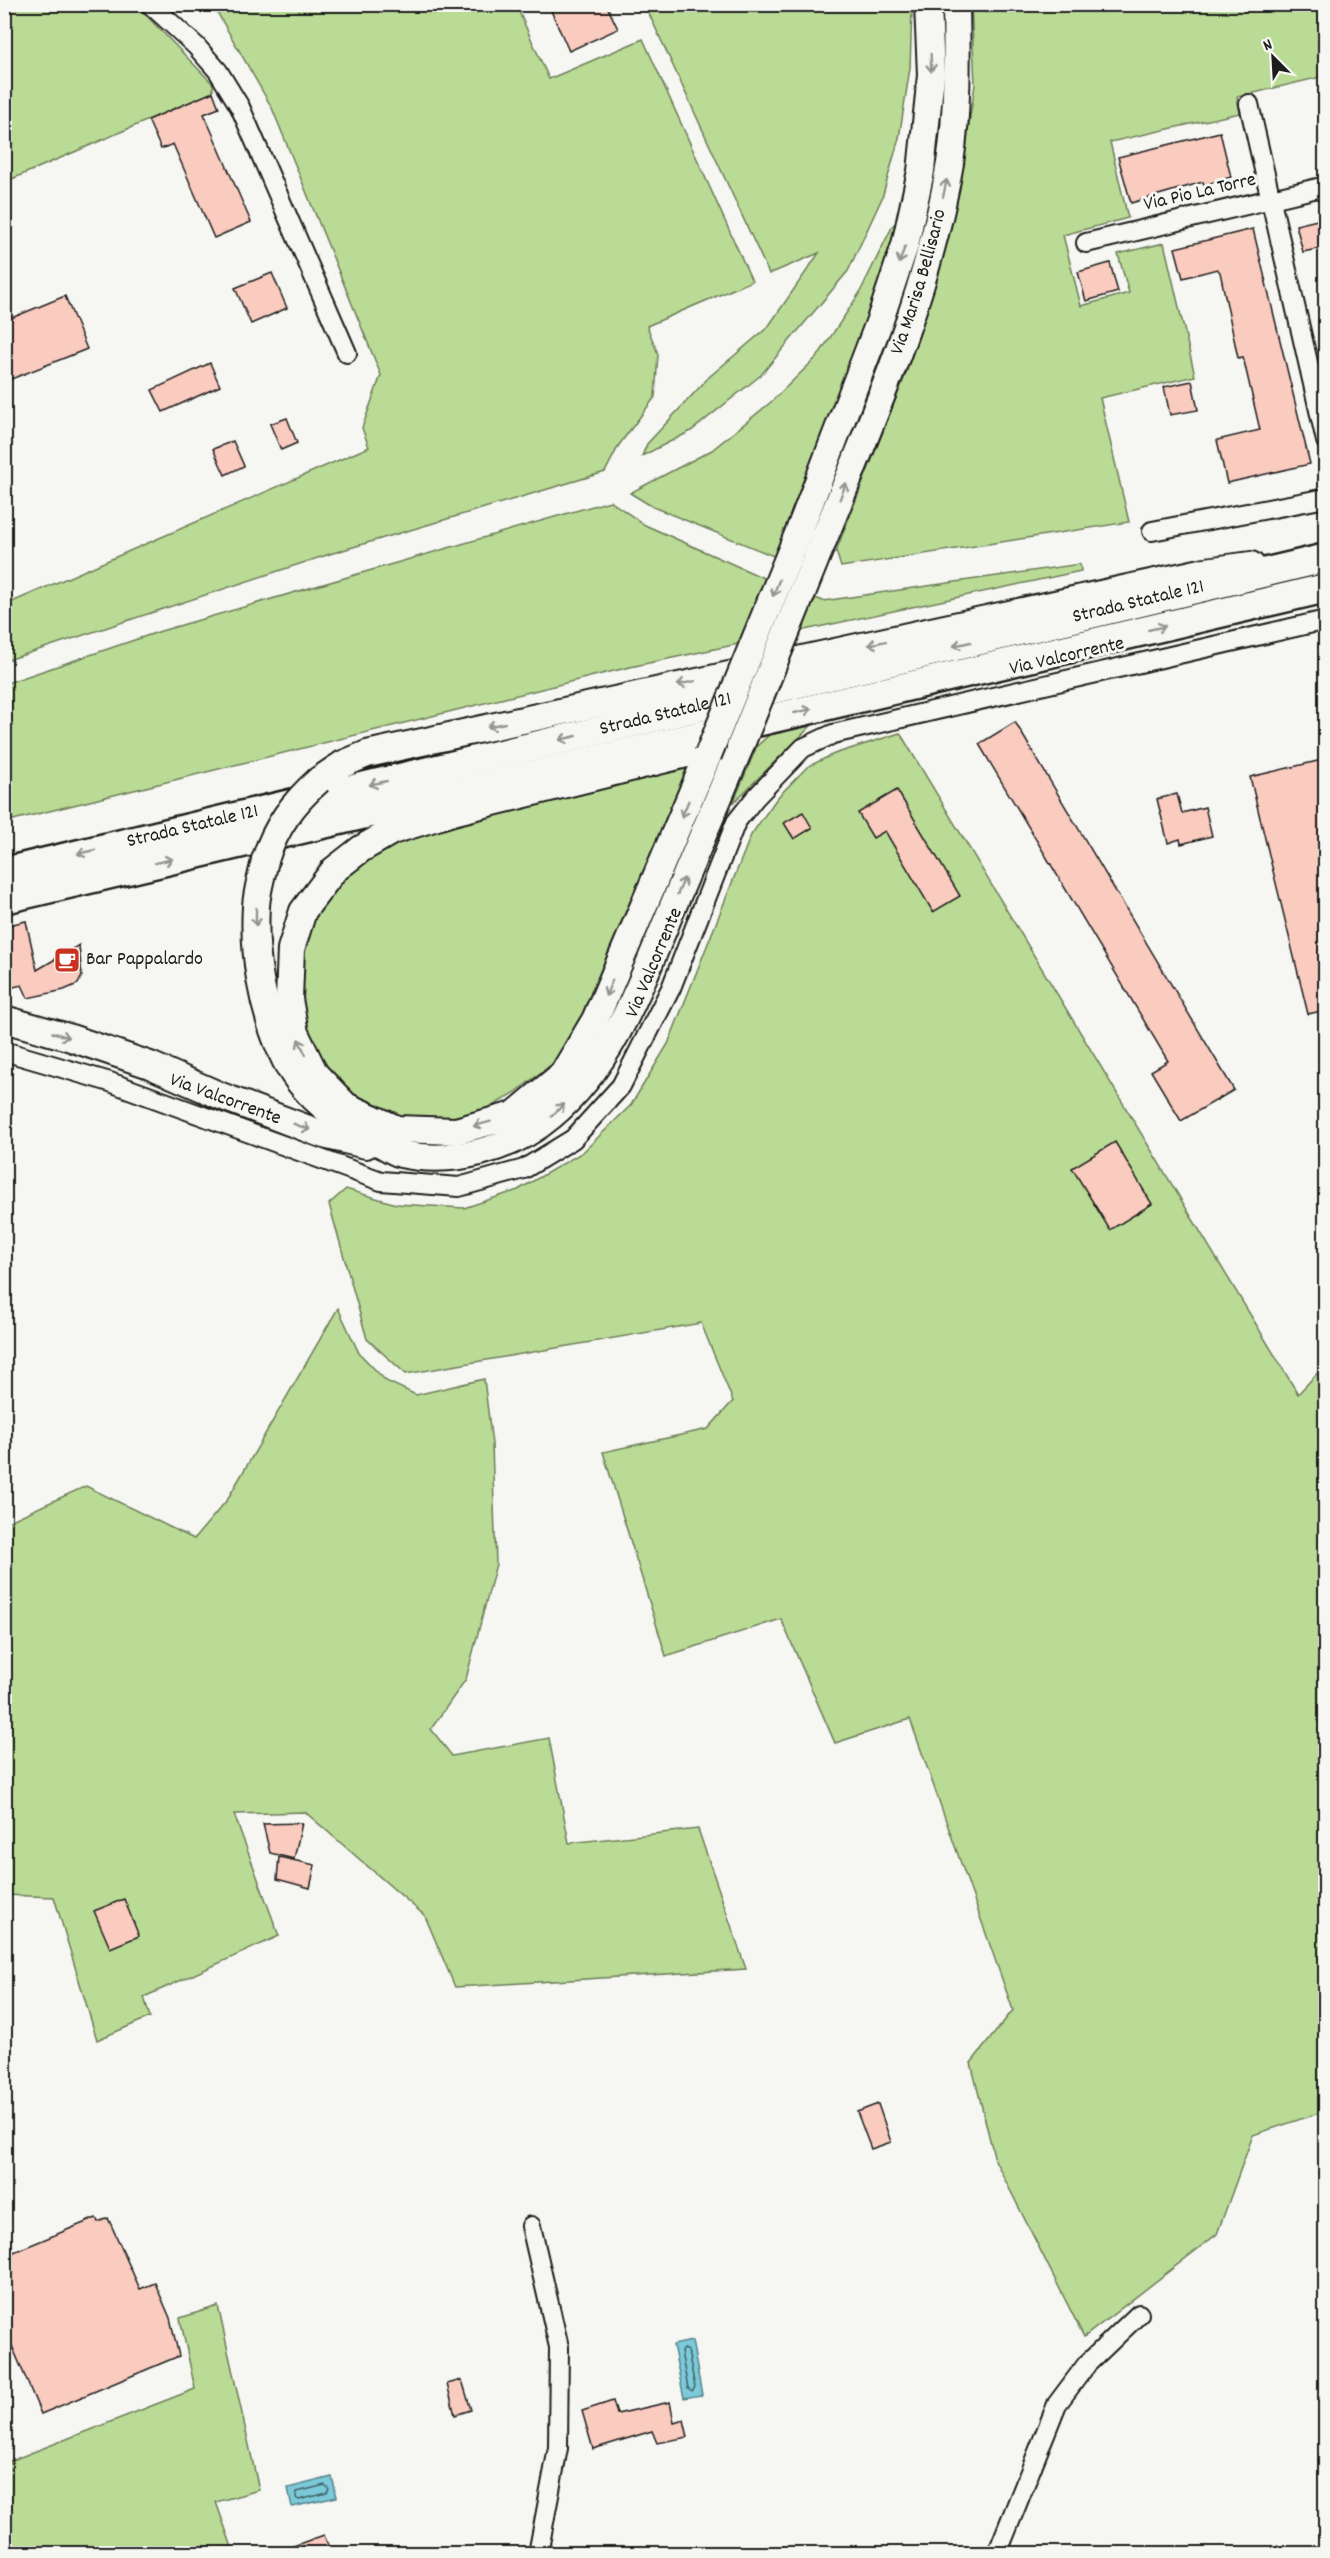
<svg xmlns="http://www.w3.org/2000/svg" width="1330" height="2558" viewBox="0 0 1330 2558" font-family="Dekko,sans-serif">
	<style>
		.green { fill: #badb95; stroke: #6b7c58; stroke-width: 1.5 }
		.water { fill: #7ccad9; stroke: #56848d; stroke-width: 1.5 }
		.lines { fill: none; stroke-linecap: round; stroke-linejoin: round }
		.shore { stroke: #426268; stroke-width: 1.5 }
		.building { fill: #facbbf; stroke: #1c1c1c; stroke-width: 1.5 }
		.street-casing { stroke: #1c1c1c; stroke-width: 22 }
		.secondary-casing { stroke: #1c1c1c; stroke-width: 30 }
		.primary-casing { stroke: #1c1c1c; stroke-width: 33 }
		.street { stroke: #f6f6f2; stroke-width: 18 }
		.secondary { stroke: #f6f6f2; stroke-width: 26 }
		.primary { stroke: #f6f6f2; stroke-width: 28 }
		.secondary-bridge-casing { stroke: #1c1c1c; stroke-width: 30; stroke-linecap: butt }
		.secondary-bridge { stroke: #f6f6f2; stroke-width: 26 }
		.oneway { stroke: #949492 }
		.labels { text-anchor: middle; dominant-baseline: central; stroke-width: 6; stroke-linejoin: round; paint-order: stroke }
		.street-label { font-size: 20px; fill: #1c1c1c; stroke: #f6f6f2 }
		.poi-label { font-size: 20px; fill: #1c1c1c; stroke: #f6f6f2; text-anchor: start }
	</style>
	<rect width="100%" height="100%" fill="#f6f6f2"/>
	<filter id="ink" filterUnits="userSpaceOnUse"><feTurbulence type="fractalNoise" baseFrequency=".0167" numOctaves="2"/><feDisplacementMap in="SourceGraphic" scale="12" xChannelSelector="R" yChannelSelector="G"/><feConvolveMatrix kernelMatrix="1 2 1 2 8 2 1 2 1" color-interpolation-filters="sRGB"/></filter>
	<g filter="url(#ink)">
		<g class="green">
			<path d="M5,5H136L213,84V92L5,182Z"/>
			<path d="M213,5H516L549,79L643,39L752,281L647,326L658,354L655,397L619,445L605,472L333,553L5,661V605L369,447L362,428L381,375L272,108Z"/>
			<path d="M645,5L912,4V8L910,68L899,138L882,198L848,271L761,375L691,431L642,456L647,444L709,377L768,327L819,253L769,274Z"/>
			<path d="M971,5H1325V76L1237,97L1240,113L1110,142L1128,218L1063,235L1081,306L1129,293L1118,254L1164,243L1195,376L1100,398L1129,522L841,567L836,551L906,373L927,311L959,190L975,84Z"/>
			<path d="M899,222L883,283L776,557L653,507L630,493L712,450L771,402L818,356L859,294L893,225Z"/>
			<path d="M610,501L645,525L768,580L823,601L1080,564L1081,571L630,667L5,822L4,684L161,631Z"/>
			<path d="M811,726L733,803L757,746L769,735Z"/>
			<path d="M900,733L1298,1394L1325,1365V2111L1253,2135L1217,2234L1084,2337L995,2160L971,2063L1013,2010L910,1719L835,1743L781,1619L666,1656L603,1452L708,1429L733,1401L701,1323L406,1374L367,1339L329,1204L346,1189L396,1204L464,1208L518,1190L583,1152L631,1105L668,1044L751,835L777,798L807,767L834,754Z"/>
			<path d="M690,762L583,1016L553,1063L516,1092L486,1110L450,1121L410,1120L374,1110L348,1094L321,1067L308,1037L299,1003L303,943L318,909L343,877L361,862L406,838L449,823Z"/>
			<path d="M338,1308L359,1353L386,1381L416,1395L484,1379L492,1444L496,1564L466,1679L431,1729L452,1756L549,1738L569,1843L698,1829L746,1969L455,1987L425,1916L305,1812L234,1814L279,1936L144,1997L150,2017L97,2040L54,1897L5,1895V1523L86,1486L194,1539L227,1500Z"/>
			<path d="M218,2306L259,2490L216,2502L234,2553H5V2463L195,2389L180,2318Z"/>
		</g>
		<g class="water">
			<path d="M692,2341L702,2395L684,2398L673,2345Z"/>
			<path d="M332,2477L337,2497L292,2507L288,2488Z"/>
		</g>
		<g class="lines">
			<g class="shore">
				<path d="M683,2349L688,2351L695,2387L692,2391L688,2388L681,2352Z"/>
				<path d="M325,2485L329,2489L327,2493L299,2500L296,2498L297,2492Z"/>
			</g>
		</g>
		<g class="building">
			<path d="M548,4H606L618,29L569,51Z"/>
			<path d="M213,92L219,108L204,114L251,222L214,238L173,144L161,149L148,120Z"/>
			<path d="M1220,132L1231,177L1204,185L1203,182L1131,203L1118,157Z"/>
			<path d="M1326,218V247L1303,252L1296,225Z"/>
			<path d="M1253,229L1310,464L1227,483L1217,440L1260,430L1243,357L1238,358L1220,272L1217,269L1183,278L1175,248Z"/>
			<path d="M1110,263L1118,292L1086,301L1078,272Z"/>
			<path d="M272,273L287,308L251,324L235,288Z"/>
			<path d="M65,296L87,349L4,382V321Z"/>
			<path d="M210,363L220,386L163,412L152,390Z"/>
			<path d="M1192,381L1198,410L1170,415L1164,387Z"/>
			<path d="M287,418L297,443L281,450L270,424Z"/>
			<path d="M233,441L244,466L225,475L213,449Z"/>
			<path d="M1015,722L1234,1090L1181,1121L1151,1071L1168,1061L979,744Z"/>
			<path d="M1326,759V1010L1308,1014L1250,777Z"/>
			<path d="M897,790L960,896L933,912L885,831L873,838L858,813Z"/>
			<path d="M1177,794L1182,813L1205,807L1212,836L1181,844L1180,839L1168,843L1157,799Z"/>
			<path d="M803,812L812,828L794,839L784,823Z"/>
			<path d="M26,921L37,970L79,945L82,976L78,984L64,990L28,998L22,985L4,989V926Z"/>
			<path d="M1115,1142L1152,1204L1110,1230L1072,1168Z"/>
			<path d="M302,1823L294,1859L270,1853L263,1824Z"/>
			<path d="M279,1857L315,1865L310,1888L277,1879Z"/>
			<path d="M124,1899L139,1936L110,1948L94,1911Z"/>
			<path d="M878,2104L891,2142L871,2149L857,2112Z"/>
			<path d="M96,2218L98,2222L108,2218L140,2289L155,2283L170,2318L179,2356L41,2414L4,2327V2256Z"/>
			<path d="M462,2380L471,2410L455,2415L447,2384Z"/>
			<path d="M613,2401L617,2414L670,2402L674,2423L684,2420L688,2437L657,2443L652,2431L593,2449L582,2411Z"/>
			<path d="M324,2535L331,2553H279V2551Z"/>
		</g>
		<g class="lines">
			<defs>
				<g id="street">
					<path d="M150,4L196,46L218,71L240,107L347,353"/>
					<path d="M1249,104L1326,441"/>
					<path d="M1086,243L1326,186"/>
					<path d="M1152,531L1326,498"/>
					<path d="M4,1051L110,1082L381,1181L459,1187L524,1169L573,1139L621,1086L671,988L736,822L755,798L803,748L833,734L1326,620"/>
					<path d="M531,2226L559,2347L558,2448L538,2554"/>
					<path d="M997,2554L1057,2404L1087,2364L1139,2314"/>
				</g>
				<g id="secondary">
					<path d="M798,534L880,320L905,245L921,171L931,75L928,4"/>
					<path id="s1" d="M821,546C871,421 928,297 950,163C958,111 957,57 956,4"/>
					<path d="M708,755L595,1020L563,1074L514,1115L456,1131L397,1129L346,1106L315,1074L295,1033L289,999L291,949L303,911L334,870L361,849L392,831L453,812L687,754L727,737"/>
					<path d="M319,780L343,764L367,754L1206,571L1251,565"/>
					<path d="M265,860C262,875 257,890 256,906C253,955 262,1008 282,1053C300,1095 338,1120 376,1141C384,1145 393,1152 401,1154C453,1165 511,1150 551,1116C613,1065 641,983 671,911C694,856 717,802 740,747"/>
					<path d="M4,1019L68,1037L150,1065L221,1096L324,1135L366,1145"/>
				</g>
				<g id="primary">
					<path id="s2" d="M4,872L1326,558"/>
					<path d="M4,899L1326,588"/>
				</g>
			</defs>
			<use href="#street" class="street-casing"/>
			<use href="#secondary" class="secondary-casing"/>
			<use href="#primary" class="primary-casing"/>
			<use href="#street" class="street"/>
			<use href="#secondary" class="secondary"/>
			<use href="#primary" class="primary"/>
			<defs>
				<g id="secondary-bridge">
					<path d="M740,747L821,546"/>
					<path d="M708,755L798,534"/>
					<path d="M265,860C276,826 293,803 319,780"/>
				</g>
			</defs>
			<use href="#secondary-bridge" class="secondary-bridge-casing"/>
			<use href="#secondary-bridge" class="secondary-bridge"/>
		</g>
		<defs><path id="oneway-shaft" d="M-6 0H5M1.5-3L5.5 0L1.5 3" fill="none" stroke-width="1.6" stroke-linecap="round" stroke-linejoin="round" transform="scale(1.5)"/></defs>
		<g class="oneway">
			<use href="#oneway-shaft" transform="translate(931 63) rotate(88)"/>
			<use href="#oneway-shaft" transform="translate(945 188) rotate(-78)"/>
			<use href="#oneway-shaft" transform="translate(902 255) rotate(109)"/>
			<use href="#oneway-shaft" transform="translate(843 491) rotate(-68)"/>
			<use href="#oneway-shaft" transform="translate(776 588) rotate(112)"/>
			<use href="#oneway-shaft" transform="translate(1157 628) rotate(-13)"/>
			<use href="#oneway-shaft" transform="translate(877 643) rotate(168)"/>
			<use href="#oneway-shaft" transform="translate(962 644) rotate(167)"/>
			<use href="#oneway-shaft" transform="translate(686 683) rotate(168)"/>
			<use href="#oneway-shaft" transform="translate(803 711) rotate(-13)"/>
			<use href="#oneway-shaft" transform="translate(496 725) rotate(167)"/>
			<use href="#oneway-shaft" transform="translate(568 738) rotate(167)"/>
			<use href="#oneway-shaft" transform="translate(378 783) rotate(167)"/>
			<use href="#oneway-shaft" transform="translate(685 809) rotate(113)"/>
			<use href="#oneway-shaft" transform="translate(86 852) rotate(167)"/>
			<use href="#oneway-shaft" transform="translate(164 861) rotate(-13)"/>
			<use href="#oneway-shaft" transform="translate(681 886) rotate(-67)"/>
			<use href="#oneway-shaft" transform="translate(256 917) rotate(90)"/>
			<use href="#oneway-shaft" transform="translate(609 988) rotate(113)"/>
			<use href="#oneway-shaft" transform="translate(61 1035) rotate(16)"/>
			<use href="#oneway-shaft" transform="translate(302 1047) rotate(-116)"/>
			<use href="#oneway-shaft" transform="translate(558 1110) rotate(-45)"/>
			<use href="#oneway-shaft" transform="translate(482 1124) rotate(165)"/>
			<use href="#oneway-shaft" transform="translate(302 1127) rotate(21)"/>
		</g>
	</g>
	<defs>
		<symbol id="cafe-square" viewBox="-11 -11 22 22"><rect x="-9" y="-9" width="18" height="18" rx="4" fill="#c8321e" stroke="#f6f6f2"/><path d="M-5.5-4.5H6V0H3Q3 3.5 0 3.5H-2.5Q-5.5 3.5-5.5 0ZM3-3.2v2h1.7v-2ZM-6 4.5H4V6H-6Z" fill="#fff"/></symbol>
	</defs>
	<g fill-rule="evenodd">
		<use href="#cafe-square" x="52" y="945" width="30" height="30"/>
	</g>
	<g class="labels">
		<g class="street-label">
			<text transform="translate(1200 193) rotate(-13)">Via Pio La Torre</text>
			<text stroke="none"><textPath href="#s1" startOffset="282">Via Marisa Bellisario</textPath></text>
			<text stroke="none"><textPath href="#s2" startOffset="1166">Strada Statale 121</textPath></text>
			<text transform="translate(1067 657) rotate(-13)">Via Valcorrente</text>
			<text stroke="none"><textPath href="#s2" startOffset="680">Strada Statale 121</textPath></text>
			<text stroke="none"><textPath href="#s2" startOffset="194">Strada Statale 121</textPath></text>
			<text transform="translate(655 963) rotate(-67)">Via Valcorrente</text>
			<text transform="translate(225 1100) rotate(20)">Via Valcorrente</text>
		</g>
		<g class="poi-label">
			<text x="86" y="960">Bar Pappalardo</text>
		</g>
	</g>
	<rect width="1330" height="2558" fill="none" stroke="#f6f6f2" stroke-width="24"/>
	<rect x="12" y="12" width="1306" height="2534" fill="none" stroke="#1c1c1c" stroke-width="2" filter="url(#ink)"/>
	<g transform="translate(1273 57) rotate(336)" stroke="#f6f6f2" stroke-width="4.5" paint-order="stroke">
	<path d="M0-4.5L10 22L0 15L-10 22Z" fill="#1c1c1c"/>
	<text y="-9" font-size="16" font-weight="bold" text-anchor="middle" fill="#1c1c1c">N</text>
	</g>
</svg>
